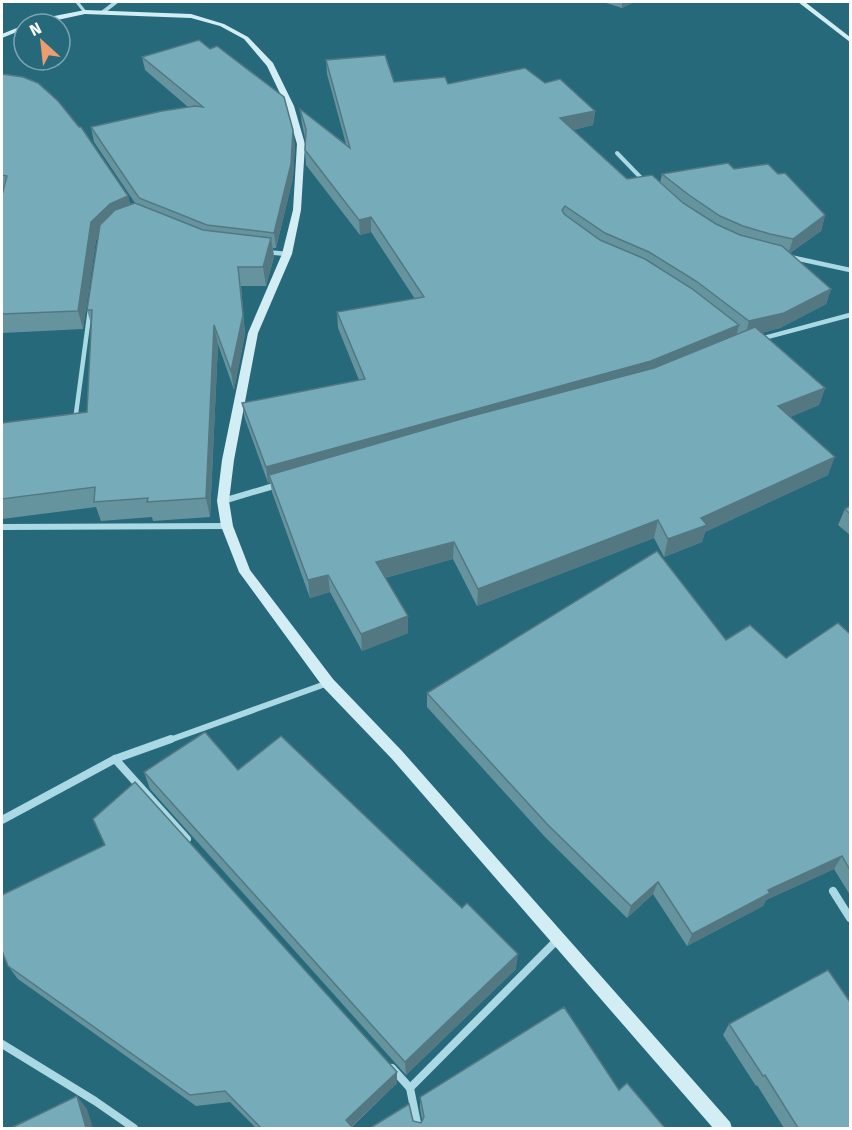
<svg xmlns="http://www.w3.org/2000/svg" width="852" height="1130" viewBox="0 0 852 1130" font-family="'Fira Sans',sans-serif">
	<style>
		.lines { fill: none; stroke-linecap: round; stroke-linejoin: round }
		.lane { stroke: #aad9e4; stroke-width: 3 }
		.street-far3 { stroke: #aad9e4; stroke-width: 4 }
		.street-far2 { stroke: #aad9e4; stroke-width: 4.5 }
		.street-far1 { stroke: #aad9e4; stroke-width: 6 }
		.street { stroke: #aad9e4; stroke-width: 8 }
		.secondary { fill: #d3edf4; fill-rule: evenodd }
		.wall { fill: #65949f }
		.shaded-wall { fill: #537882 }
		.building { fill: #76acb9; stroke: #537882; stroke-width: 1.5 }
	</style>
	<rect width="100%" height="100%" fill="#26697b"/>
	<g class="lines">
		<path class="lane" d="M77,2L85,12"/>
		<g class="street-far3">
			<path d="M103,12L116,2"/>
			<path d="M617,153L645,182"/>
		</g>
		<g class="street-far2">
			<path d="M266,252L287,254"/>
			<path d="M790,257L850,270"/>
			<path d="M760,339L850,315"/>
			<path d="M75,421L90,309"/>
		</g>
		<g class="street-far1">
			<path d="M223,501L277,485"/>
			<path d="M2,527L227,526"/>
			<path d="M167,741L328,683"/>
		</g>
		<g class="street">
			<path d="M115,759L187,839"/>
			<path d="M2,820L115,759L171,739"/>
			<path d="M833,891L850,918"/>
			<path d="M2,1044L95,1101L134,1128"/>
			<path d="M392,1068L410,1088"/>
			<path d="M418,1128L410,1088L558,939"/>
		</g>
		<g class="secondary">
			<path d="M798,2H805L850,37V42Z"/>
			<path d="M85,10L191,14L224,24L248,37L273,63L294,106L305,144L301,210L292,254L258,333L234,460L229,501L233,526L250,570L333,679L402,751L730,1122L732,1128H713L392,759L323,687L239,572L221,526L217,501L222,460L248,333L282,254L293,210L297,144L286,106L267,66L244,39L220,26L191,18L85,14L39,24H30L44,18Z"/>
			<path d="M24,25V29L2,38V34Z"/>
		</g>
	</g>
	<g class="wall">
		<path d="M603,2H634L622,8Z"/>
		<path d="M142,57L295,144L293,178L276,248H273L274,257L266,286H241L245,334L234,390L218,344L210,517L153,521L152,517L101,521L96,507L2,519V423L87,412L91,324L87,310L98,238L96,240L83,329L2,333V74L128,196L130,204L135,203L94,142L91,127L188,107L145,70Z"/>
		<path d="M326,60L394,82L448,84L545,83L595,111L593,125L573,130L627,179L660,183L662,174L734,169L778,174L825,215L821,231L790,253L831,289L826,304L780,328L761,333L825,388L819,405L790,417L828,475L705,532L702,542L664,557L654,538L477,606L453,559L385,578L408,633L362,651L330,592L310,598L272,492L270,482L268,483L245,419L242,403L359,380L338,328L337,312L415,299L371,232L360,235L306,165L305,150V138L302,124L300,109L346,144L327,74Z"/>
		<path d="M850,506V535L838,525L845,509Z"/>
		<path d="M850,634V895L834,869L766,900L763,906L687,946L653,894L627,918L545,837L427,707V693L726,640L786,658Z"/>
		<path d="M238,770L516,969L406,1075L150,789L144,772Z"/>
		<path d="M8,966L397,1072V1083L352,1127L353,1128H256L230,1102L196,1106L18,979Z"/>
		<path d="M729,1024L850,1128H784L757,1085L756,1086L723,1035Z"/>
		<path d="M619,1090L665,1128H370L413,1121L421,1123L422,1120L420,1108V1097Z"/>
	</g>
	<g class="shaded-wall">
		<path d="M622,2H634L622,8Z"/>
		<path d="M595,111L593,125L559,133L560,118Z"/>
		<path d="M293,130L295,144L293,178L276,248L274,233Z"/>
		<path d="M128,196L132,214L114,221L96,240L83,329L78,311L91,222L110,204Z"/>
		<path d="M825,215L821,231L788,254L793,239Z"/>
		<path d="M371,217V232L360,235L359,220Z"/>
		<path d="M271,238L274,257L266,286L263,267Z"/>
		<path d="M238,267L245,334L234,390L231,371Z"/>
		<path d="M831,289L826,304L780,328L745,337L749,321Z"/>
		<path d="M214,325L218,344L210,517L206,498Z"/>
		<path d="M739,325L735,341L648,377L269,475L270,482L268,483L266,467Z"/>
		<path d="M825,388L819,405L773,424L778,406Z"/>
		<path d="M835,457L828,475L705,532L702,542L664,557L668,539L701,518Z"/>
		<path d="M658,520L654,538L477,606L478,589Z"/>
		<path d="M454,542L453,559L377,580L376,562Z"/>
		<path d="M328,575L330,592L310,598L308,580Z"/>
		<path d="M408,616V633L362,651L361,634Z"/>
		<path d="M842,856L834,869L766,900L763,906L687,946L692,934L768,890Z"/>
		<path d="M658,882L653,894L627,918L631,906Z"/>
		<path d="M518,954L516,969L406,1075L405,1062Z"/>
		<path d="M397,1072V1083L350,1128L346,1120Z"/>
		<path d="M77,1096L87,1109L93,1128H86Z"/>
	</g>
	<g class="building">
		<path d="M199,40L210,49L217,46L284,97L293,130L291,164L274,233L207,225L139,198L91,127L162,111L195,106L203,107L142,57Z"/>
		<path d="M385,55L394,82L445,77L448,84L525,68L545,83L560,79L595,111L560,118L627,179L652,175L683,203L716,224L740,235L782,246L831,289L784,313L749,321L696,281L649,252L605,233L565,206L562,210L564,214L600,240L645,259L691,288L739,325L651,361L266,467L242,403L365,379L337,312L424,297L371,217L359,220L305,150L306,129L300,109L350,148L326,60Z"/>
		<path d="M2,74L23,77L38,83L58,101L79,127H81L128,196L110,204L91,222L78,311L2,314V195L7,176L2,175Z"/>
		<path d="M728,163L734,169L768,164L778,174L785,173L825,215L793,239L770,234L743,226L720,216L689,195L662,174Z"/>
		<path d="M135,203L203,230L271,238L263,267H238L243,315L231,371L214,325L206,498L147,502L148,498L94,502L95,487L2,499V423L87,412L92,310H87L100,225L115,210Z"/>
		<path d="M755,327L825,388L778,406L835,457L701,518L707,525L668,539L658,520L478,589L454,542L376,562L408,616L361,634L328,575L308,580L269,475L468,417L654,368Z"/>
		<path d="M850,506V514L845,509Z"/>
		<path d="M657,551L726,640L750,625L786,658L838,623L850,634V870L842,856L768,890L770,893L692,934L658,882L631,906L547,824L427,693Z"/>
		<path d="M205,732L238,770L281,736L462,908L467,903L518,954L405,1062L144,772Z"/>
		<path d="M135,782L397,1072L346,1120L353,1128H261L225,1091L190,1095L8,966L2,951V895L105,845L93,819Z"/>
		<path d="M828,970L850,1002V1128H798L765,1075L763,1076L729,1024Z"/>
		<path d="M564,1007L619,1090L627,1083L665,1128H370L409,1104L413,1121L421,1123L424,1117L420,1097Z"/>
		<path d="M77,1096L86,1128H11Z"/>
	</g>
	<rect width="852" height="1130" fill="none" stroke="#ffffff" stroke-width="6"/>
	<g transform="translate(42 42) rotate(333)"><circle r="28" fill="#26697b" stroke="#7da5b0" stroke-width="1.5"/>
	<path d="M0-4.5L10 22L0 15L-10 22Z" fill="#ed9c6f"/>
	<text y="-9" font-size="16" font-weight="bold" text-anchor="middle" fill="#ffffff">N</text>
	</g>
</svg>
